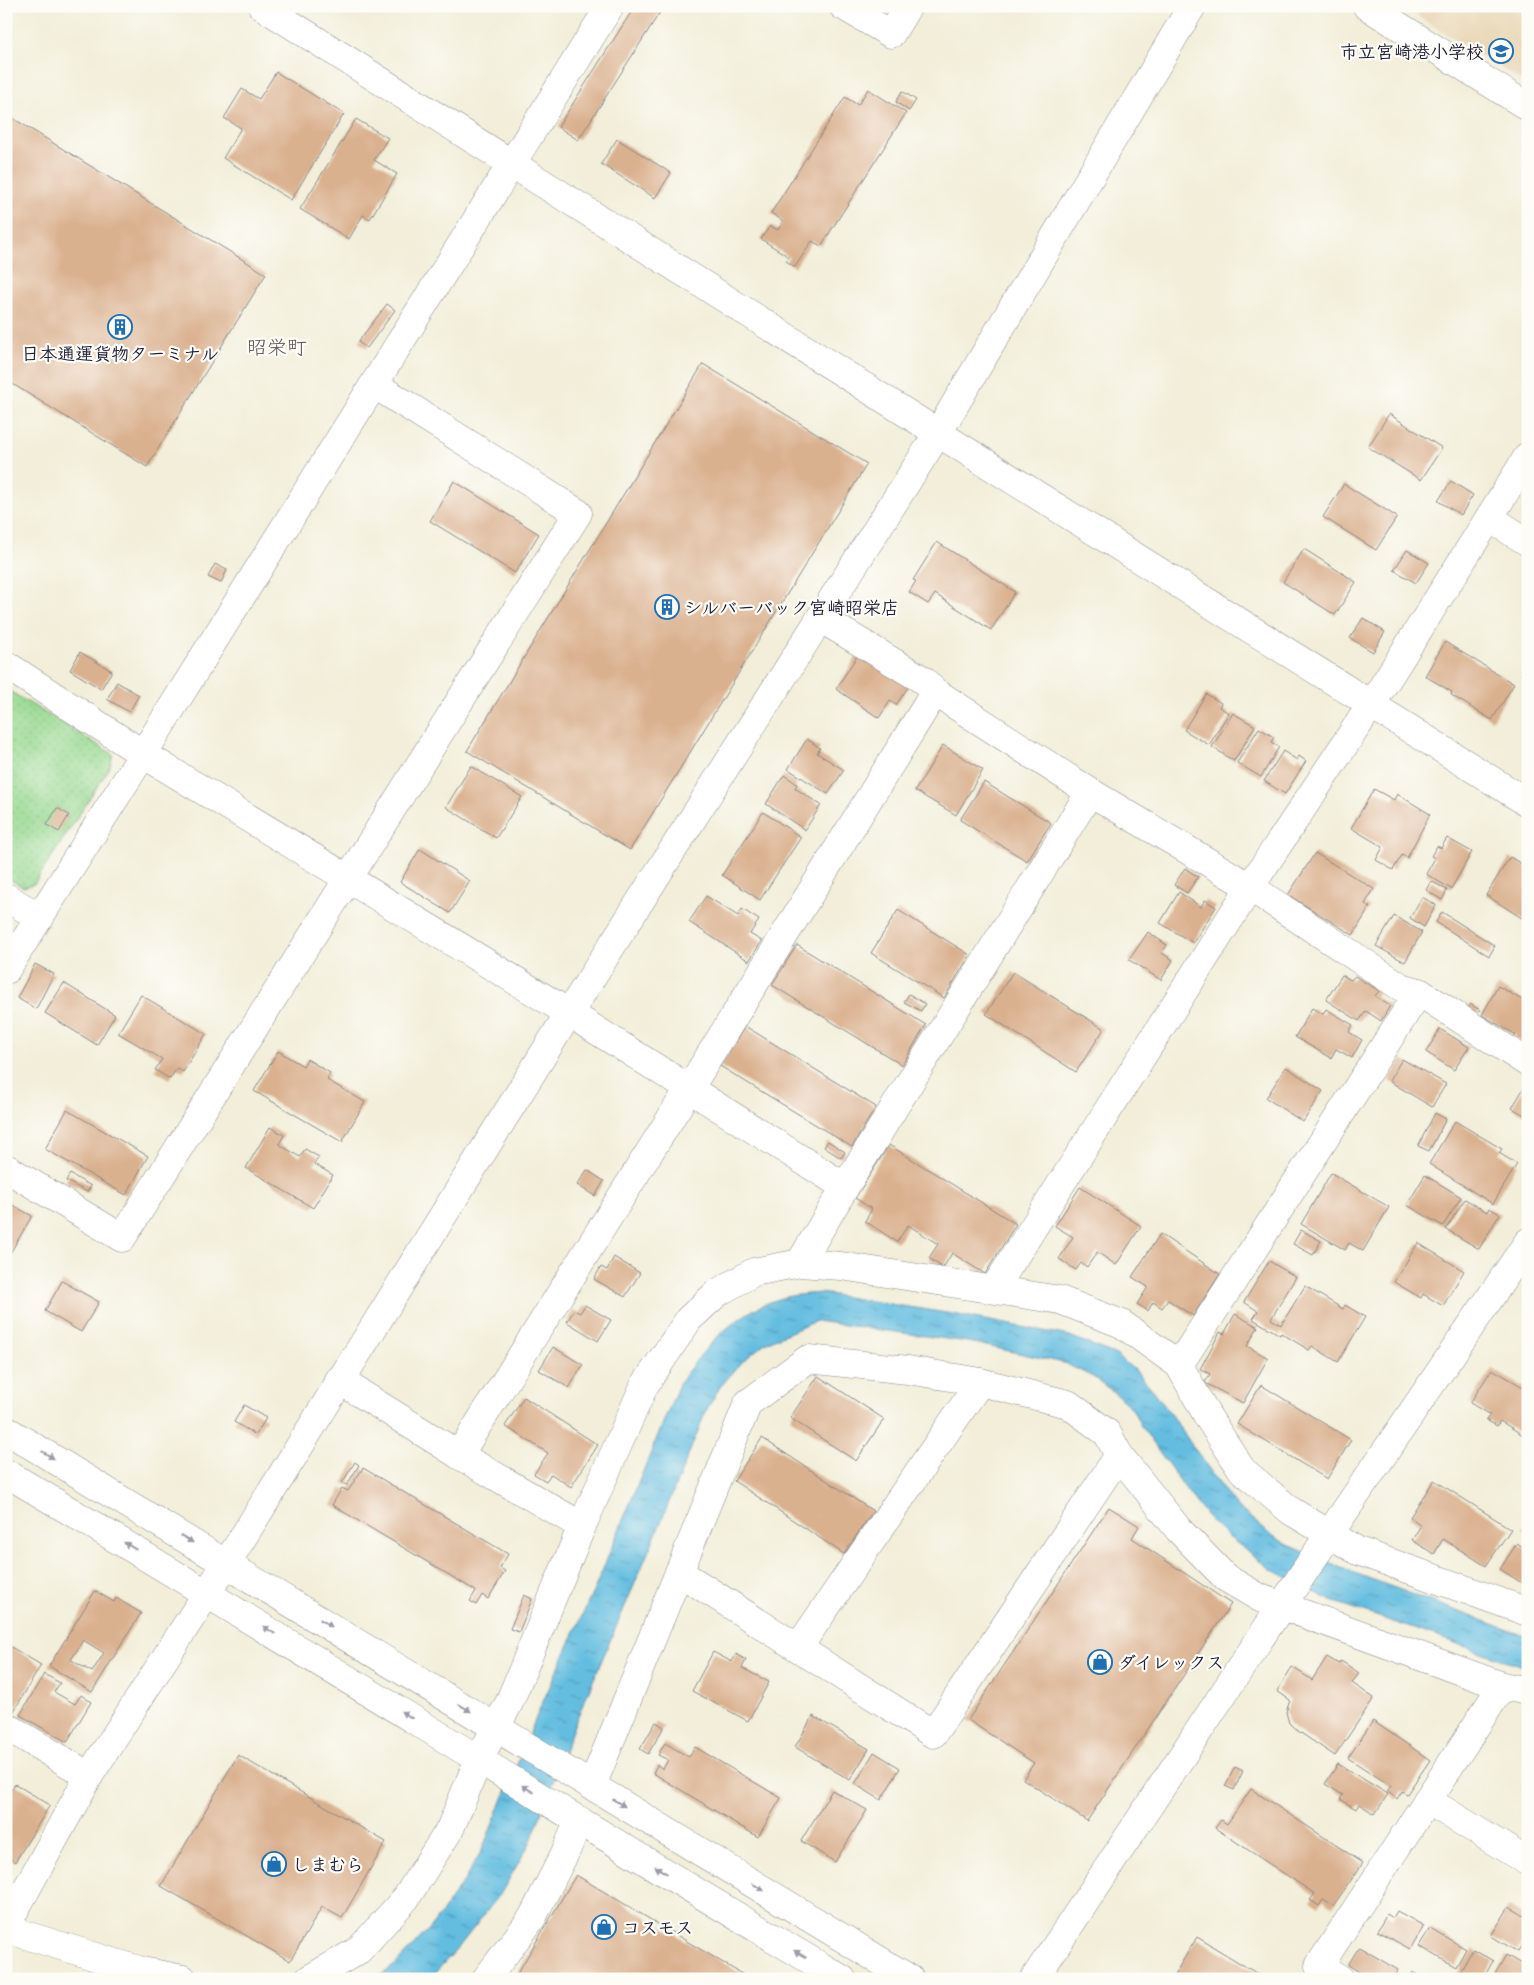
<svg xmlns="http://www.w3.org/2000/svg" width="1534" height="1985" viewBox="0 0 1534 1985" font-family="'Patrick Hand','Klee One',sans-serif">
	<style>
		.built { fill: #ead9ba }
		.park { fill: url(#park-dots); stroke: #5c7d65; fill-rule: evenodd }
		.water { fill: url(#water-ripples); stroke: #42708e }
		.building { fill: #dab18f; fill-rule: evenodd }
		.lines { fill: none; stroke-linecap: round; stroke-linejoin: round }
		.street-casing { stroke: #8a888a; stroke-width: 29 }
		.secondary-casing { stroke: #8a888a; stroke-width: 29 }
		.street { stroke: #fff; stroke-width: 28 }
		.secondary { stroke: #fff; stroke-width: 28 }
		.oneway { fill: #9c9ca7 }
		.labels { text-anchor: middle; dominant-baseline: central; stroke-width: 4.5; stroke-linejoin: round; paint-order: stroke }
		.poi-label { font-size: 18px; font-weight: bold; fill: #22223b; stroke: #fdfcf7; text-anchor: start }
		.quarter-label { font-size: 20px; fill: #625458; stroke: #fdfcf7 }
	</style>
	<defs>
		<pattern id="park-dots" width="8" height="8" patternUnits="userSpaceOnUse" patternTransform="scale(1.25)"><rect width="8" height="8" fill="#96d88f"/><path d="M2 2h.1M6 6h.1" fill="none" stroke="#81b97c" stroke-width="1.8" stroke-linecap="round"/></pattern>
		<pattern id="water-ripples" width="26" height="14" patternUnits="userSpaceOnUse" patternTransform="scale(1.25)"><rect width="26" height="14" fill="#63bde0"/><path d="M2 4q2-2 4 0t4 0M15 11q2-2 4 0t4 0" fill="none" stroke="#5199b7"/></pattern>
	</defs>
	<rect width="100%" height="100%" fill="#fdfcf7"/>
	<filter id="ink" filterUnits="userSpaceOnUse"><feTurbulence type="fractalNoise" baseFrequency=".02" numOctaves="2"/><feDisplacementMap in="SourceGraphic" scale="10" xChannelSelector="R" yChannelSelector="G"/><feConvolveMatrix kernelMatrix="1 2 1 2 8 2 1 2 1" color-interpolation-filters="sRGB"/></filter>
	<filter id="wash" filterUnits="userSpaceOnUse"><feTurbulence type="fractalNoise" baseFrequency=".0096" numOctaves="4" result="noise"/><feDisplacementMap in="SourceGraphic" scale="20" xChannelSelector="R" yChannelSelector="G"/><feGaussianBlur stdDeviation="1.12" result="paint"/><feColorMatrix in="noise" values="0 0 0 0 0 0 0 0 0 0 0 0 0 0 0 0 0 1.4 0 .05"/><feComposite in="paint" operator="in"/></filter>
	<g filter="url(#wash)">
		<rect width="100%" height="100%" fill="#f2eed9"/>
		<path class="built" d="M1414,6H1528V85L1419,17Z"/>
		<path class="park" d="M6,689L113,754L110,767L34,884L23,887L6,877ZM57,808L69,815L59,831Z"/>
		<path class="water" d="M821,1293L953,1314L1070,1336L1116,1355L1138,1373L1154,1391L1233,1503L1266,1531L1286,1544L1352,1572L1528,1637V1668L1332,1601L1271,1569L1226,1535L1207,1517L1190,1495L1141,1426L1132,1408L1111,1390L1093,1377L1064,1363L968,1342L816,1321L765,1343L742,1362L720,1387L707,1409L656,1534L574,1725L531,1841L501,1893L458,1948L429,1979H376L395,1965L431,1927L464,1881L482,1850L540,1708L598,1581L679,1384C706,1344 741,1306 791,1296C801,1294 811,1294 821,1293Z"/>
		<g id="blocks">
			<g class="building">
				<path d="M635,6H664L578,140L558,127Z"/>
				<path d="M276,72L344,114L291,200L223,158L241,128L224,118L242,89L259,99Z"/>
				<path d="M868,89L906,113L821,246L812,241L795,267L786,261L789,257L761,239L770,226L778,230L783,221L771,213L845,97L858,105Z"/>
				<path d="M902,91L916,100L909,111L896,102Z"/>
				<path d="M6,114L266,274L147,467L6,380Z"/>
				<path d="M356,119L388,138L374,160L397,174L370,219L363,215L349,239L300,209Z"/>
				<path d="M617,139L671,173L655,198L601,164Z"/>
				<path d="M387,304L395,310L367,348L358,342Z"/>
				<path d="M703,364L867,464L630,850L467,751Z"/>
				<path d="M1389,414L1442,448L1421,480L1368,447Z"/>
				<path d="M454,481L539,534L515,573L430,521Z"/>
				<path d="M1451,481L1473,495L1461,515L1438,501Z"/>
				<path d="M1344,484L1397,517L1376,550L1323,517Z"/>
				<path d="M937,542L1015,592L991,630L935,594L928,604L909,592L916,581L913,580Z"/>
				<path d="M1304,549L1356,582L1335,615L1283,582Z"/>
				<path d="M1407,550L1429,563L1416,583L1394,570Z"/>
				<path d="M215,564L227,570L221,583L208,577Z"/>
				<path d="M1363,618L1385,632L1373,652L1350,638Z"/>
				<path d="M1445,642L1514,684L1492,720L1451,695L1452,692L1425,676Z"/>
				<path d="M80,652L112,671L101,689L70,670Z"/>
				<path d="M859,653L909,686L896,705L890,701L879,718L836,689Z"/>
				<path d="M1528,664V680L1521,675Z"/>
				<path d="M117,682L139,695L129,712L107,699Z"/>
				<path d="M1206,694L1221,703L1219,707L1229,713L1209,745L1184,730Z"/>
				<path d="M1233,713L1255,726L1234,761L1212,747Z"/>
				<path d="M1259,728L1274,737L1271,742L1279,747L1261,777L1237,763Z"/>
				<path d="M807,739L820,748L817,753L844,770L828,794L788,769Z"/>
				<path d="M943,745L983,770L956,815L915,791Z"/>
				<path d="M1283,751L1297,760L1299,756L1306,761L1285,794L1264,781Z"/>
				<path d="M471,766L522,797L496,838L446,807Z"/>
				<path d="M784,775L797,784L795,788L821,805L805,830L766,804Z"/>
				<path d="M984,782L1051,823L1027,861L960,820Z"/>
				<path d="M1374,789L1394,800L1397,794L1430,814L1407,858L1402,855L1393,870L1376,860L1383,847L1351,828Z"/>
				<path d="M57,808L69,815L59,832L47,825Z"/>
				<path d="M763,812L801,837L760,900L722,875Z"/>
				<path d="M1447,838L1472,852L1451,889L1426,874L1435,858L1431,856L1437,846L1441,848Z"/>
				<path d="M420,849L470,881L450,913L400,882Z"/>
				<path d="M1315,853L1374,889L1365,904L1370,907L1353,935L1288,895Z"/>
				<path d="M1510,857L1528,868V922L1486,895Z"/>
				<path d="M1185,868L1198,877L1187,893L1174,885Z"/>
				<path d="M1431,881L1447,890L1442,900L1426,890Z"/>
				<path d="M1179,892L1201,907L1205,900L1216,907L1193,943L1160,923Z"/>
				<path d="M706,896L738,916L742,909L759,920L750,934L762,941L749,961L689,922Z"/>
				<path d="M1422,897L1436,905L1424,927L1410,918Z"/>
				<path d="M898,910L970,955L944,998L871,953Z"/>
				<path d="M1442,912L1495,946L1489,956L1436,922Z"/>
				<path d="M1394,916L1422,932L1405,962L1376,946Z"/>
				<path d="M1148,932L1167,945L1162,953L1173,960L1161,980L1129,960Z"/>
				<path d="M797,945L926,1025L902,1065L772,985Z"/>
				<path d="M35,964L54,974L36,1009L17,998Z"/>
				<path d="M1013,972L1104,1029L1076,1072L986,1014Z"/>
				<path d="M1342,975L1351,980L1355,976L1379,991L1375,996L1390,1006L1381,1021L1366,1011L1359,1021L1326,1000Z"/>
				<path d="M64,983L115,1015L97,1045L45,1013Z"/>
				<path d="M1498,986L1524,1001L1525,998L1528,1000V1046L1514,1038L1516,1035L1482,1015Z"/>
				<path d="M909,994L925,1004L921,1011L904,1002Z"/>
				<path d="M141,995L206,1034L183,1072L177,1068L170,1079L155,1070L162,1059L118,1033Z"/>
				<path d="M1470,1004L1480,1010L1477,1015L1467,1010Z"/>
				<path d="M1312,1008L1323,1014L1326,1009L1353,1025L1349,1032L1362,1040L1352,1058L1336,1049L1331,1058L1295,1037Z"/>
				<path d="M745,1026L876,1107L852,1147L720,1066Z"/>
				<path d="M1440,1029L1469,1047L1454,1070L1426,1052Z"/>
				<path d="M278,1051L303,1066L307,1059L330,1073L327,1080L365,1102L342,1142L254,1091Z"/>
				<path d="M1402,1059L1446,1084L1432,1107L1389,1081Z"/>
				<path d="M1286,1067L1323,1091L1303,1122L1266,1098Z"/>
				<path d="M1528,1081V1117L1512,1108Z"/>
				<path d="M67,1110L148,1156L126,1195L45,1149Z"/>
				<path d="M1435,1113L1446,1119L1429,1151L1418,1146Z"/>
				<path d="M1455,1121L1502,1149L1499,1153L1517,1164L1493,1204L1429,1164Z"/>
				<path d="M270,1127L284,1135L279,1144L300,1157L305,1149L319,1157L314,1164L333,1175L313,1208L246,1168Z"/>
				<path d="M828,1141L845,1152L841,1158L824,1147Z"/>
				<path d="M889,1145L1016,1224L985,1274L952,1253L943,1268L929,1258L938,1244L908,1225L897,1242L865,1221L872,1209L855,1198Z"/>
				<path d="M587,1170L604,1181L595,1196L577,1185Z"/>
				<path d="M1331,1173L1389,1207L1363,1251L1349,1243L1345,1250L1301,1224Z"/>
				<path d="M70,1174L91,1186L87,1192L66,1181Z"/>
				<path d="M1425,1175L1461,1197L1443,1226L1407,1205Z"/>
				<path d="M1080,1187L1141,1226L1116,1265L1097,1252L1087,1267L1081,1263L1076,1270L1059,1259L1073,1237L1055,1226Z"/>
				<path d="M1465,1199L1487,1212L1489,1208L1500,1214L1479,1249L1446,1229Z"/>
				<path d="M6,1201L32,1216L6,1260Z"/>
				<path d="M1301,1230L1321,1241L1313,1255L1293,1244Z"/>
				<path d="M1160,1234L1220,1274L1193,1316L1168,1300L1162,1308L1153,1302L1148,1311L1137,1304L1148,1287L1132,1277Z"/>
				<path d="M1418,1243L1464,1271L1443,1306L1423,1294L1421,1298L1394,1282Z"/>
				<path d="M614,1257L640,1273L625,1297L594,1279L601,1267L607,1270Z"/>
				<path d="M1269,1261L1296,1277L1271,1319L1281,1325L1305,1286L1343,1309L1345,1305L1365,1317L1338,1362L1312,1346L1309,1350L1281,1333L1280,1335L1253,1319L1258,1311L1244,1302Z"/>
				<path d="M62,1281L99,1302L81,1332L45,1311Z"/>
				<path d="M585,1305L611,1320L598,1341L567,1322L574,1310L580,1313Z"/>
				<path d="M1235,1314L1258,1327L1247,1346L1268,1358L1243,1403L1205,1383L1210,1374L1200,1369L1220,1332L1224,1334Z"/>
				<path d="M553,1347L583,1365L569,1388L539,1370Z"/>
				<path d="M1492,1369L1528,1390V1438L1500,1421L1497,1426L1486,1420L1490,1415L1470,1403Z"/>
				<path d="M818,1376L884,1419L856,1461L790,1418Z"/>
				<path d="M1261,1385L1351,1440L1327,1479L1237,1424Z"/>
				<path d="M524,1397L598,1445L571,1487L551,1474L546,1481L534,1474L548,1453L505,1426Z"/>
				<path d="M244,1405L266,1418L256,1435L234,1422Z"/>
				<path d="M762,1438L873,1511L844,1554L734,1481Z"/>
				<path d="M355,1462L359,1465L347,1485L342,1483Z"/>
				<path d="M363,1468L508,1554L500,1568L505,1571L488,1599L482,1595L476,1605L470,1601L476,1591L332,1505L342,1488L348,1491Z"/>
				<path d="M1434,1480L1511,1529L1486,1566L1443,1539L1434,1554L1412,1540L1421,1525L1410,1517Z"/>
				<path d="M1109,1507L1139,1526L1132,1538L1231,1604L1087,1821L1023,1779L1034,1763L968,1720Z"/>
				<path d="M1528,1521V1532L1523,1529Z"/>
				<path d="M1517,1543L1528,1550V1587L1500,1569Z"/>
				<path d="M95,1591L114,1602L116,1598L141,1613L92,1692L49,1666ZM83,1640L104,1653L92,1672L71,1660Z"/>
				<path d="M524,1595L532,1599L519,1632L510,1629Z"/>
				<path d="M6,1644L41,1665L14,1711L6,1706Z"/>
				<path d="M713,1652L732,1662L736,1654L746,1660L742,1668L769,1682L748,1721L692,1691Z"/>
				<path d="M1327,1657L1339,1664L1341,1661L1359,1673L1352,1683L1374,1698L1335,1756L1295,1729L1289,1723L1286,1712L1290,1700L1277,1691L1292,1667L1312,1680Z"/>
				<path d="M44,1674L60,1683L54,1692L75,1704L81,1695L91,1702L67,1742L20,1715Z"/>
				<path d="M813,1716L869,1749L850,1780L795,1747Z"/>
				<path d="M1373,1721L1430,1760L1407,1794L1402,1791L1397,1799L1387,1791L1391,1786L1348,1758Z"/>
				<path d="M656,1722L664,1727L648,1754L640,1749Z"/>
				<path d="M665,1743L689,1757L695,1747L781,1798L758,1837L653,1773L657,1765L663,1769L668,1760L658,1755Z"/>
				<path d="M874,1752L900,1768L881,1800L855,1784Z"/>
				<path d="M238,1755L386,1842L342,1918L322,1907L290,1961L161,1886Z"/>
				<path d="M1338,1764L1388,1794L1375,1814L1359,1804L1356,1809L1340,1799L1343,1795L1325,1784Z"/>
				<path d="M1235,1767L1243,1771L1234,1790L1225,1786Z"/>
				<path d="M15,1784L50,1805L15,1862L6,1856V1798Z"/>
				<path d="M1251,1789L1363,1863L1333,1906L1323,1900L1319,1906L1310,1900L1315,1894L1215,1828L1221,1820L1227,1824Z"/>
				<path d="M832,1790L867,1810L835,1862L801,1841Z"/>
				<path d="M576,1875L750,1979H514Z"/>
				<path d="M1509,1907L1528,1918V1936L1518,1952L1491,1936Z"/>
				<path d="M1397,1911L1424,1926L1410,1949L1377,1931L1387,1914L1393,1918Z"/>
				<path d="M1430,1928L1466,1949L1456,1967L1419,1946Z"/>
				<path d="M1197,1937L1266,1979H1172Z"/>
				<path d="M1359,1947L1398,1970L1392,1979H1371L1348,1965Z"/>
				<path d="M1473,1949L1493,1961L1483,1979H1456Z"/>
				<path d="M1506,1955L1528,1968V1979H1492Z"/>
				<path d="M1413,1972L1426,1979H1409Z"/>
			</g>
		</g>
	</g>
	<g filter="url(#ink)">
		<use href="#blocks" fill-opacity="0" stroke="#8a888a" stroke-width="1"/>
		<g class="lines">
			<defs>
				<g id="street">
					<path d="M843,6L891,34L908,6"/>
					<path d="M1367,6L1528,107"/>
					<path d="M1489,518L1528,542"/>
					<path d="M820,618L923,680L935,692L1090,792L1250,887L1401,987L1419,992L1528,1063"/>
					<path d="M6,665L143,754L569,1013L845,1187"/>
					<path d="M6,897L40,918"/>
					<path d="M6,970L143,754L610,6"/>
					<path d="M6,1168L122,1238L578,513L375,385"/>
					<path d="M800,1263L845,1187L1090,792"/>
					<path d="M994,1289L1250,887L1371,705L1528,456"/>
					<path d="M1179,1365L1419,992"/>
					<path d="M339,1380L459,1455"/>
					<path d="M582,1526L644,1386L689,1319L717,1293L754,1272L800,1263L841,1266L1060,1300L1122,1324L1179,1365L1208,1417L1242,1470L1291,1511L1358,1551L1528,1612"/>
					<path d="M679,1572L933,1734L1119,1455"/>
					<path d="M798,1648L980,1382"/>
					<path d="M6,1726L89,1776"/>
					<path d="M592,1786L748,1403L808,1359L908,1370L980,1382L1068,1404L1107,1433L1119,1455L1179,1530L1226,1578L1260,1598L1502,1686L1528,1691"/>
					<path d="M1427,1800L1528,1862"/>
					<path d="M6,1929L142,1971L183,1979"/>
					<path d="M309,1979L359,1950L406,1898L450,1829L479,1759L509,1703L582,1526L459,1455L689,1089L935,692"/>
					<path d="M486,1979L532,1918L566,1851L579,1820"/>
					<path d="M1340,1979L1319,1966L1502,1686"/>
				</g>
				<g id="secondary">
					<path d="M262,6L938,433L1528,803"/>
					<path d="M6,1430L910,1979"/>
					<path d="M6,1473C286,1639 562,1813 842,1979"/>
					<path d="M6,1926L89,1776L240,1542L569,1013L938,433L1192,6"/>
					<path d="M1034,1979L1330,1533L1528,1242"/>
				</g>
			</defs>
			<use href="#street" class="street-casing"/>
			<use href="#secondary" class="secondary-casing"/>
			<use href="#street" class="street"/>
			<use href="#secondary" class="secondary"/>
		</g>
		<defs><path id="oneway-solid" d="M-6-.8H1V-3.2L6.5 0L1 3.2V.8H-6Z" transform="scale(1.25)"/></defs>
		<g class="oneway">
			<use href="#oneway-solid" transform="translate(48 1455) rotate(31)"/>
			<use href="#oneway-solid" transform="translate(187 1539) rotate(31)"/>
			<use href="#oneway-solid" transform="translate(130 1546) rotate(-149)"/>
			<use href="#oneway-solid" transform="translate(326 1623) rotate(31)"/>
			<use href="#oneway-solid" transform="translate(269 1630) rotate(-148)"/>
			<use href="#oneway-solid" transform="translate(465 1708) rotate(31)"/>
			<use href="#oneway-solid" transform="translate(407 1715) rotate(-148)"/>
			<use href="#oneway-solid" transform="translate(528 1789) rotate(-149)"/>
			<use href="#oneway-solid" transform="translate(619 1803) rotate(31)"/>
			<use href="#oneway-solid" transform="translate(661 1870) rotate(-149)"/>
			<use href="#oneway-solid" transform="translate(758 1887) rotate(31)"/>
			<use href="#oneway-solid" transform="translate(800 1954) rotate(-149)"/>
		</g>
	</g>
	<defs>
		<symbol id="school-ring" viewBox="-11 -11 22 22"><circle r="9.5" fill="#fdfcf7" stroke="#1f6fb2" stroke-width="1.5"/><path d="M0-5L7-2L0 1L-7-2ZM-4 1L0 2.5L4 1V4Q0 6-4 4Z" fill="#1f6fb2"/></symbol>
		<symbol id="building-ring" viewBox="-11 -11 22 22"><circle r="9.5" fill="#fdfcf7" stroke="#1f6fb2" stroke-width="1.5"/><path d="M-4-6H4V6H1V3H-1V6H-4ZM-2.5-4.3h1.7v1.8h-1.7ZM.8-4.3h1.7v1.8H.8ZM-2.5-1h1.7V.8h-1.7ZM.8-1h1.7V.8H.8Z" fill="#1f6fb2"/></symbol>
		<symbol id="shop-ring" viewBox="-11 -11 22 22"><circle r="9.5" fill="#fdfcf7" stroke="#1f6fb2" stroke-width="1.5"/><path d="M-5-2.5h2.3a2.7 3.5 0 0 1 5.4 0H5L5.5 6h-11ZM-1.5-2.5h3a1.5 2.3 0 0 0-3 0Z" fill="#1f6fb2"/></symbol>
	</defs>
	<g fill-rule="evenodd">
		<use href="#school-ring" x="1487" y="37" width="28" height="28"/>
		<use href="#building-ring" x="106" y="313" width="28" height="28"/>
		<use href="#building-ring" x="653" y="593" width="28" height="28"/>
		<use href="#shop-ring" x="1086" y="1648" width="28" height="28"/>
		<use href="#shop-ring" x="260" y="1850" width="28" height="28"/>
		<use href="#shop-ring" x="590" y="1913" width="28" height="28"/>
	</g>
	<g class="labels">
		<g class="poi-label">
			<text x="1484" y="51" text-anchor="end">市立宮崎港小学校</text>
			<text x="120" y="353" text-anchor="middle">日本通運貨物ターミナル</text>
			<text x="684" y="607">シルバーバック宮崎昭栄店</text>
			<text x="1118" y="1662">ダイレックス</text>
			<text x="292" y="1864">しまむら</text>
			<text x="622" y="1927">コスモス</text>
		</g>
		<g class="quarter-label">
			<text x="277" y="346">昭栄町</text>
		</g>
	</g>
	<rect width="1534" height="1985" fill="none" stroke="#fdfcf7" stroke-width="25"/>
</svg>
